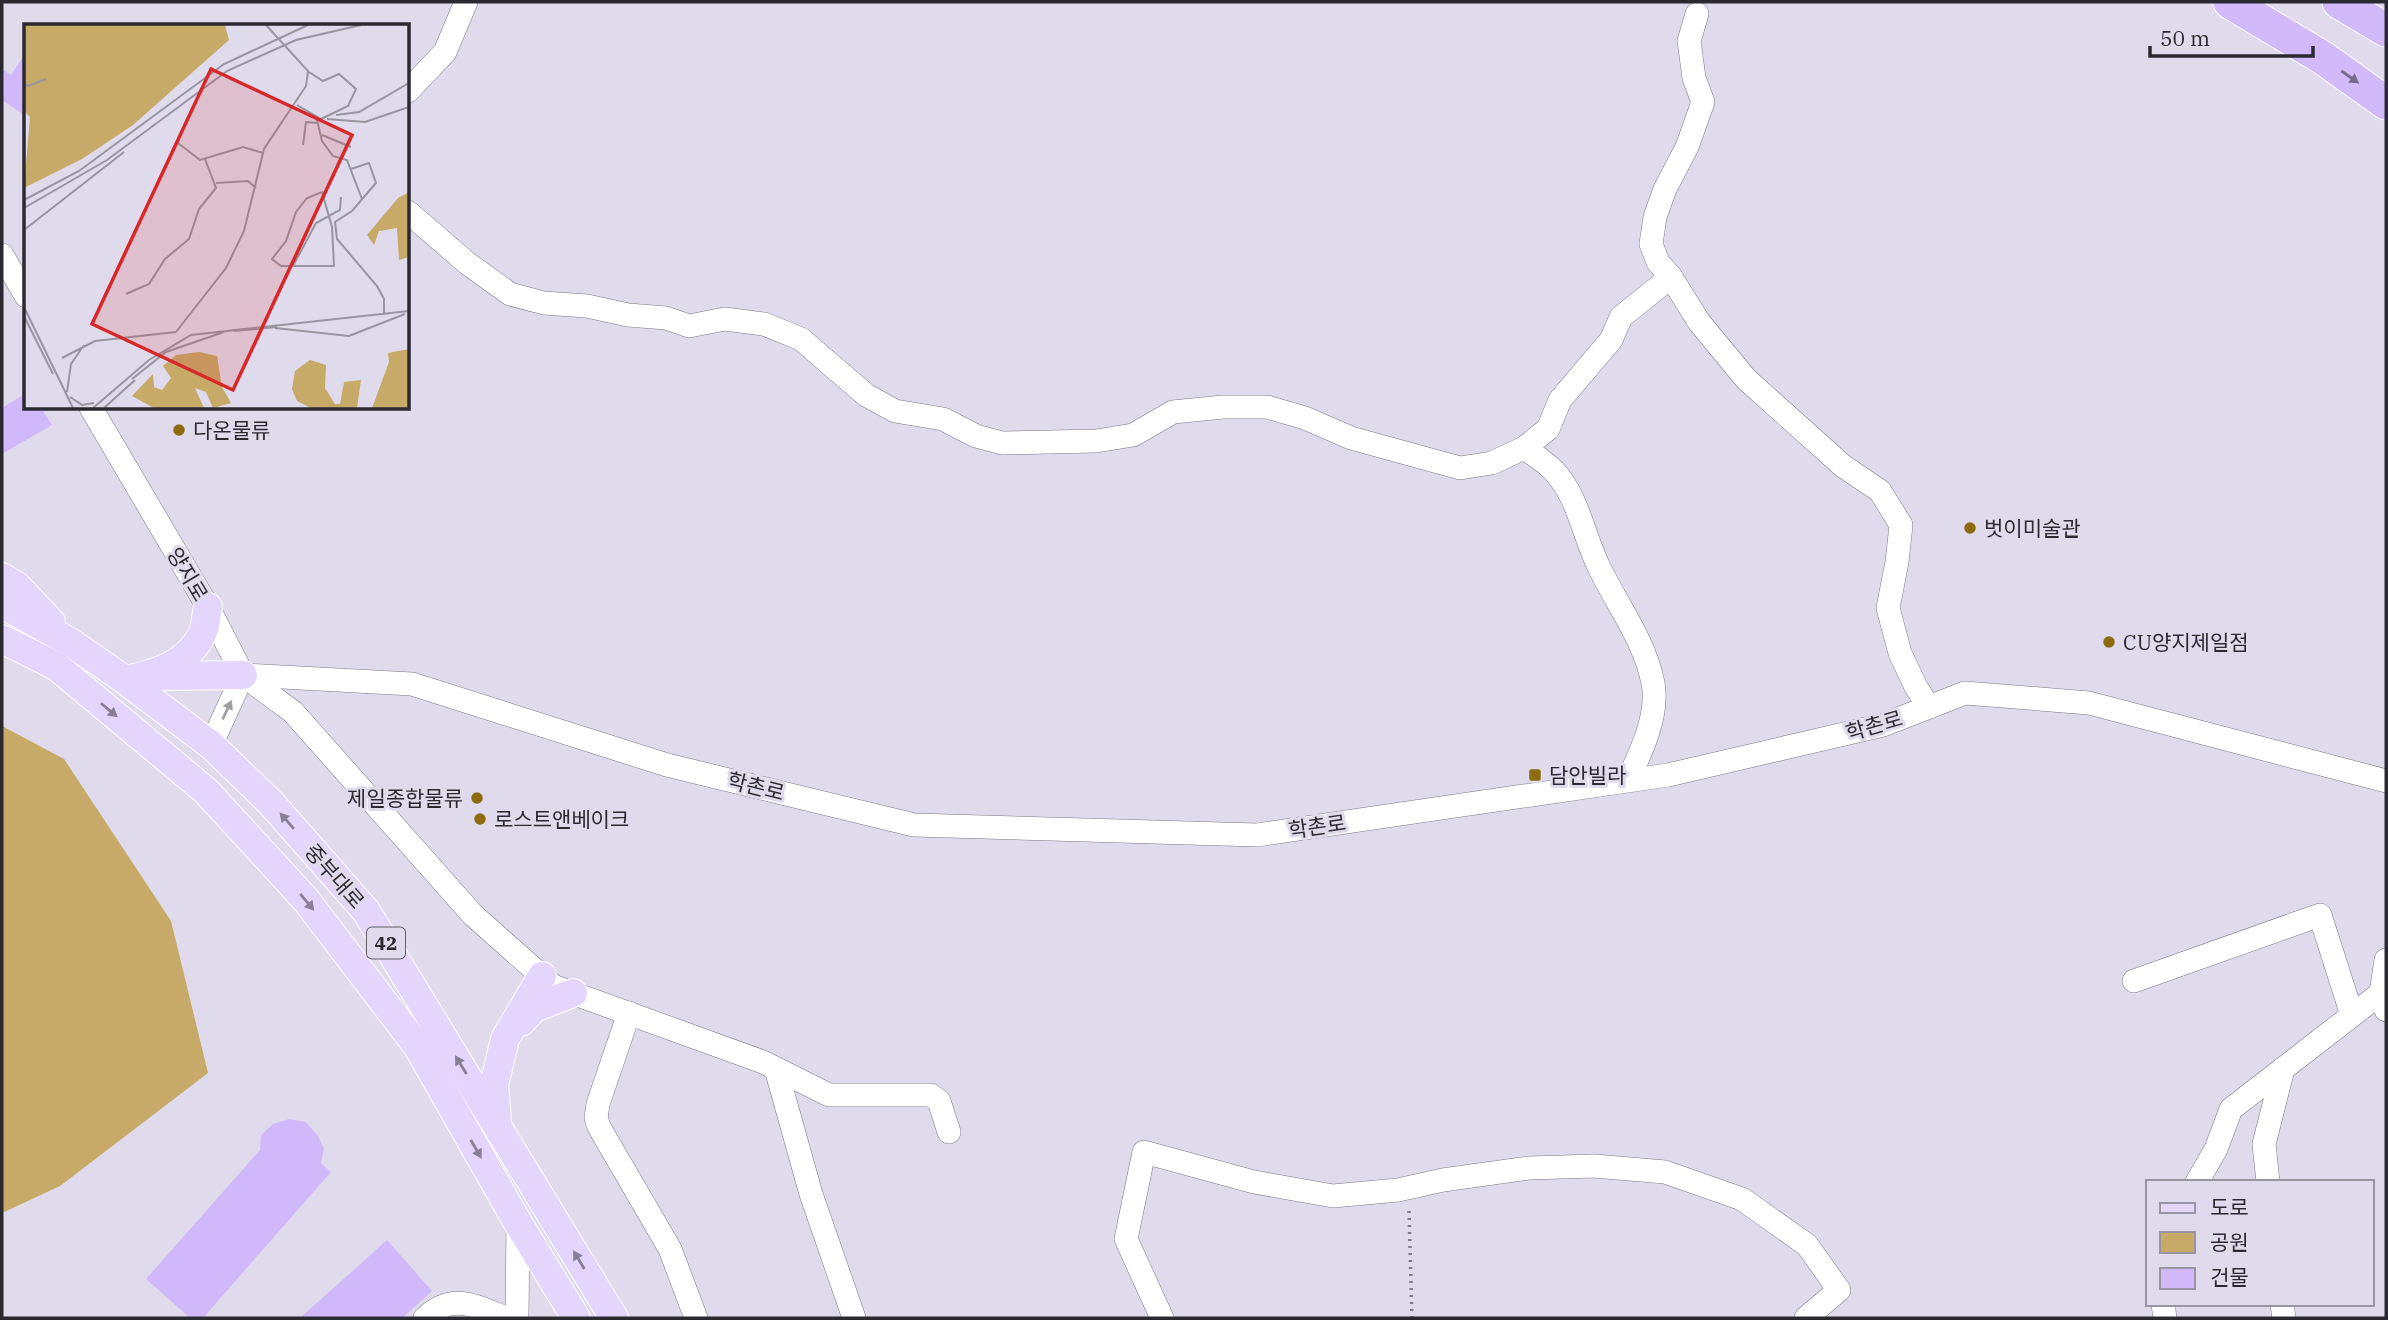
<svg xmlns="http://www.w3.org/2000/svg" width="2388" height="1320" viewBox="0 0 2388 1320" font-family="'IBM Plex Serif','Noto Sans KR',serif">
	<style>
		.green { fill: #c7a968 }
		.building { fill: #d1b8fb }
		.lines { fill: none; stroke-linecap: round; stroke-linejoin: round }
		.minor-casing { stroke: #7c7786; stroke-width: 24 }
		.major-casing { stroke: #fff; stroke-width: 30 }
		.highway-casing { stroke: #fff; stroke-width: 35 }
		.path { stroke: #7d7a86; stroke-width: 3.5; stroke-dasharray: 2 5; stroke-linecap: butt }
		.minor { stroke: #fff; stroke-width: 23 }
		.major { stroke: #e3d5fc; stroke-width: 28 }
		.highway { stroke: #d1b9fa; stroke-width: 33 }
		.oneway { fill: #766a8b }
		.oneway2 { fill: #877f96 }
		.oneway3 { fill: #a09fa2 }
		.poi-dot { fill: #8d6b0e; stroke: #e0dbec; stroke-width: 2.5 }
		.labels { text-anchor: middle; dominant-baseline: central; stroke-width: 6; stroke-linejoin: round; paint-order: stroke }
		.shield { fill: #e0dbec; stroke: #615e68; stroke-width: 2 }
		.shield-label { font-size: 19px; font-weight: bold; fill: #2b2930 }
		.poi-label { font-size: 21px; fill: #2b2930; stroke: #e0dbec; text-anchor: start }
		.street-label { font-size: 21px; fill: #2b2930; stroke: #e0dbec }
		.inset-road { fill: none; stroke: #9894a1; stroke-width: 2 }
		.view { fill: #d62828; fill-opacity: 0.15; stroke: #d62828; stroke-width: 3.5 }
		.inset-edge { fill: none; stroke: #2b2930; stroke-width: 3.5 }
	</style>
	<rect width="100%" height="100%" fill="#e0dbec"/>
	<path class="green" d="M2,726L64,759L171,921L208,1073L60,1186L2,1213Z"/>
	<g class="building">
		<path d="M26,52V116L2,100V69L11,75Z"/>
		<path d="M26,393V408H41L52,425L2,454V408Z"/>
		<path d="M289,1119L306,1122L318,1136L324,1149L321,1163L331,1172L203,1318H190L146,1279L260,1150L261,1135L273,1124Z"/>
		<path d="M387,1240L432,1291L402,1318H300Z"/>
	</g>
	<g class="lines">
		<defs>
			<g id="minor">
				<path d="M1697,14L1689,41L1694,78L1703,102L1687,147L1665,189L1655,217L1651,244L1658,262L1671,277L1699,322L1746,379L1843,466L1880,491L1901,525L1897,562L1888,608L1900,653L1916,687L1929,707"/>
				<path d="M408,91L445,52L466,2"/>
				<path d="M408,212L467,263L510,294L544,303L587,306L628,315L666,318L689,326L725,319L764,324L801,339L866,395L895,411L943,419L976,436L1002,443L1096,441L1133,435L1173,412L1223,407H1267L1305,418L1351,438L1460,468L1492,463L1524,448L1548,429L1560,400L1611,340L1621,317L1671,277"/>
				<path d="M2,255L26,296"/>
				<path d="M91,408L208,607L243,675L293,712L473,915L553,986L763,1062L829,1095H931L939,1101L949,1132"/>
				<path d="M1524,448C1534,455 1546,462 1554,471C1579,498 1583,535 1599,567C1617,605 1645,641 1653,683C1659,715 1641,752 1628,780"/>
				<path d="M243,675L412,684L667,765L914,825L1257,835L1668,775L1883,725L1965,693L2089,703L2386,781"/>
				<path d="M211,745L243,675"/>
				<path d="M2386,960L2381,993L2386,1010"/>
				<path d="M2134,981L2320,915L2352,1015"/>
				<path d="M629,1013L598,1104L596,1118L599,1127L670,1249L696,1318"/>
				<path d="M776,1069L811,1194L854,1318"/>
				<path d="M2197,1182L2216,1149L2231,1109L2381,993"/>
				<path d="M2268,1182L2264,1144L2283,1069"/>
				<path d="M2163,1304L2165,1318"/>
				<path d="M2282,1304L2284,1318"/>
				<path d="M425,1318C453,1292 475,1306 506,1318"/>
				<path d="M517,1318L518,1223"/>
				<path d="M1162,1318L1126,1239L1144,1152L1254,1182L1333,1196L1398,1190L1443,1180L1529,1168L1594,1166L1665,1172L1742,1199L1807,1245L1839,1290L1806,1318"/>
			</g>
			<g id="major">
				<path d="M2,577L17,586L51,622"/>
				<path d="M2,604L70,642L125,680L211,745L271,803L366,911L614,1318"/>
				<path d="M2,639L56,666L206,791L306,900L418,1047L518,1223L576,1318"/>
				<path d="M155,676L243,675"/>
				<path d="M125,680C156,674 188,664 202,634C206,626 206,615 208,607"/>
				<path d="M521,1022L534,1008L573,993"/>
				<path d="M497,1120L494,1085L505,1039L542,976"/>
			</g>
			<g id="highway">
				<path d="M2230,2L2323,58L2386,103"/>
				<path d="M2339,2L2386,30"/>
			</g>
		</defs>
		<use href="#minor" class="minor-casing"/>
		<use href="#major" class="major-casing"/>
		<use href="#highway" class="highway-casing"/>
		<path class="path" d="M1409,1211L1412,1318"/>
		<use href="#minor" class="minor"/>
		<use href="#major" class="major"/>
		<use href="#highway" class="highway"/>
	</g>
	<defs><path id="oneway-solid" d="M-6-.8H1V-3.2L6.5 0L1 3.2V.8H-6Z" transform="scale(1.75)"/></defs>
	<use class="oneway" href="#oneway-solid" transform="translate(2350 77) rotate(35)"/>
	<g class="oneway2">
		<use href="#oneway-solid" transform="translate(109 710) rotate(40)"/>
		<use href="#oneway-solid" transform="translate(287 821) rotate(-131)"/>
		<use href="#oneway-solid" transform="translate(307 902) rotate(50)"/>
		<use href="#oneway-solid" transform="translate(461 1065) rotate(-122)"/>
		<use href="#oneway-solid" transform="translate(476 1149) rotate(60)"/>
		<use href="#oneway-solid" transform="translate(579 1260) rotate(-121)"/>
	</g>
	<use class="oneway3" href="#oneway-solid" transform="translate(227 710) rotate(-65)"/>
	<g class="poi-dot">
		<circle cx="179" cy="430" r="7"/>
		<circle cx="1970" cy="528" r="7"/>
		<circle cx="2109" cy="642" r="7"/>
		<rect x="1528" y="768" width="14" height="14" rx="3.5"/>
		<circle cx="477" cy="798" r="7"/>
		<circle cx="480" cy="819" r="7"/>
	</g>
	<g class="labels">
		<rect class="shield" x="367" y="927.5" width="38" height="31" rx="5"/>
		<g class="shield-label">
			<text x="386" y="943">42</text>
		</g>
		<g class="poi-label">
			<text x="193" y="430">다온물류</text>
			<text x="1984" y="528">벗이미술관</text>
			<text x="2123" y="642">CU양지제일점</text>
			<text x="1549" y="775">담안빌라</text>
			<text x="463" y="798" text-anchor="end">제일종합물류</text>
			<text x="494" y="819">로스트앤베이크</text>
		</g>
		<g class="street-label">
			<text transform="translate(188 574) rotate(59)">양지로</text>
			<text transform="translate(1874 725) rotate(-16)">학촌로</text>
			<text transform="translate(756 786) rotate(14)">학촌로</text>
			<text transform="translate(1317 826) rotate(-8)">학촌로</text>
			<text transform="translate(335 876) rotate(49)">중부대로</text>
		</g>
	</g>
	<g transform="translate(24 24)">
		<rect width="385" height="385" fill="#e0dbec"/>
		<path d="M0,1H201L205,16L109,101L58,135L0,164L6,93L0,87ZM385,168V233L375,236L373,204L355,207L350,221L343,211L374,174ZM385,325V384H348L365,338L364,329ZM175,328L193,332L198,363L207,379L189,384L182,368L171,364L180,384H130L108,372L129,350L130,363L138,366L147,354L139,342L152,331ZM286,336L302,341L301,364L311,380H316L320,358L337,356L333,384H287L273,377L268,365L271,347Z" fill="#c7a968"/>
		<path class="inset-road" d="M0,59L4,62L22,55M273,81L297,95L324,82L332,65L315,50L299,57L285,48M312,91L335,88L385,59M303,95L341,98L385,83M293,96L298,117L309,132L323,136L338,175M298,111L327,123M154,119L176,136L219,123L239,129M279,121L282,98L294,99M327,145L345,139L352,159L328,187L311,198L313,215L353,262L360,275V289M192,159L224,157L232,164M298,168L308,203L310,242H257L248,235L262,217L272,188L283,174ZM0,176L55,147L200,40L284,1M0,184L83,136L203,47L272,16L337,1M0,206L100,128M269,242L292,199L316,186L317,173M102,270L125,260L141,235L165,215L175,185L192,164L181,135M0,283L49,384M0,292L29,350M251,304L325,312L381,290M210,307L253,303M152,308L202,244L220,207L240,125L282,62L284,47L242,1M38,334L71,317L152,308M108,355L142,328L200,308M43,368L47,340L60,321M46,373L58,381L70,379M69,384L125,336L167,311L385,287M80,384L111,356"/>
		<path class="view" d="M187,45L328,111L209,366L68,300Z"/>
		<rect width="385" height="385" class="inset-edge"/>
	</g>
	<rect width="2388" height="1320" fill="none" stroke="#2b2930" stroke-width="7"/>
	<rect x="2146" y="1180" width="228" height="126" fill="#e0dbec" stroke="#9894a1" stroke-width="2"/>
	<rect x="2160" y="1203" width="35" height="10" fill="#e3d5fc" stroke="#9894a1" stroke-width="2"/>
	<text x="2210" y="1215" font-size="21" fill="#2b2930">도로</text>
	<rect x="2160" y="1232" width="35" height="21" fill="#c7a968" stroke="#9894a1" stroke-width="2"/>
	<text x="2210" y="1250" font-size="21" fill="#2b2930">공원</text>
	<rect x="2160" y="1268" width="35" height="21" fill="#d1b8fb" stroke="#9894a1" stroke-width="2"/>
	<text x="2210" y="1285" font-size="21" fill="#2b2930">건물</text>
	<path d="M2150 46v10h163v-10" fill="none" stroke="#2b2930" stroke-width="3.5"/>
	<text x="2160" y="46" font-size="21" fill="#2b2930" stroke="#e0dbec" stroke-width="5" paint-order="stroke">50 m</text>
</svg>
